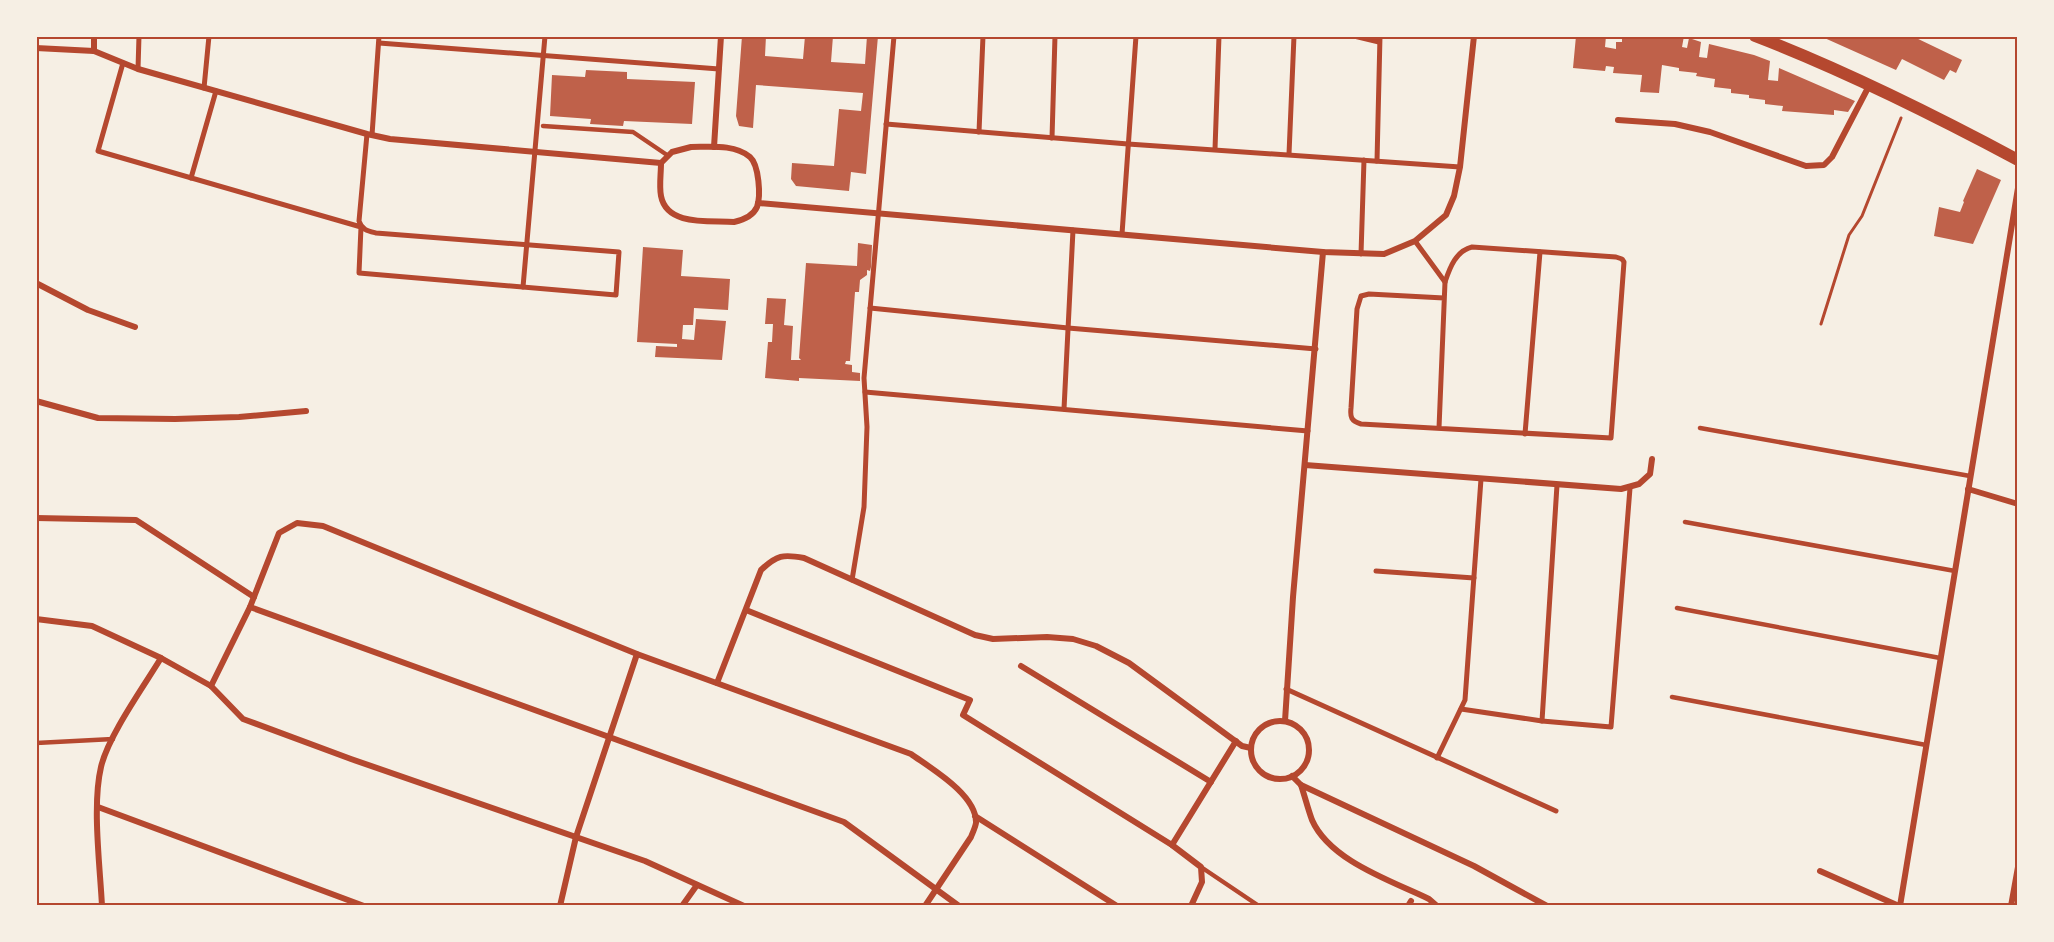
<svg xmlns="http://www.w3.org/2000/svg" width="2054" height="942" viewBox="0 0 2054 942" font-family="'Crimson Pro',serif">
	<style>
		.building { fill: #bf614a }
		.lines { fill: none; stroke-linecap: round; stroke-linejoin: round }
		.path { stroke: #b5482f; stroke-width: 3 }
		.service { stroke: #b5482f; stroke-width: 4.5 }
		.pedestrian { stroke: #b5482f; stroke-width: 5 }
		.minor { stroke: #b5482f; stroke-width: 6 }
		.secondary { stroke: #b5482f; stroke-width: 12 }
		.neatline { fill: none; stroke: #b5482f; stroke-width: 2 }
	</style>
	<rect width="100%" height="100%" fill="#f6efe4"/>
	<g class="building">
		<path d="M742,36H766L765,56L803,59L805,36H833L831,62L865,64L867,36H878L866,174L851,172L849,191L796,186L791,179L792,163L834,166L839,109L861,111L863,93L756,85L753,128L739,126L736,116Z"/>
		<path d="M1576,36H1606L1605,47L1616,49V42H1622V36H1684L1682,47L1687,48L1689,38L1701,42L1699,57L1707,58L1709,44L1754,55L1770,61L1768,80L1778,81L1779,68L1855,101L1848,112L1834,110V115L1782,111L1783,106L1765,104V100L1749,98V95L1731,93V89L1714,87L1715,79L1696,76L1697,73L1679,71V68L1662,65L1659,93L1640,92L1642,75L1613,73L1614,67L1606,66L1605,71L1573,68Z"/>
		<path d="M1820,36H1912L1962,60L1956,73L1950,70L1944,80L1902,59L1896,70Z"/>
		<path d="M586,70L627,72V79L695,82L692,124L624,121L623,126L590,124L591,119L550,116L552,75L585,77Z"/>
		<path d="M1977,169L2001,180L1973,244L1934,236L1939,207L1960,212L1964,202L1963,201Z"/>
		<path d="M858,243L872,245L871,267L870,271L867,270V275L860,280L859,292H855L850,361H846L845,364L852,365V372L860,373V381L799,378V381L765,378L768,342H772L773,324H765L767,298L786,299L784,325L793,326L791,360H801L799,358L806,263L857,266Z"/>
		<path d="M643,247L683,250L681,276L730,279L728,310L694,308L693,325H683L682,339L694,340L696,319L726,321L722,360L655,357L656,346L677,347V344L637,342Z"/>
	</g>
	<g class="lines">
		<path class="path" d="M1821,324L1849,235L1862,216L1901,118"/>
		<g class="service">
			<path d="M543,126L633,132L667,155"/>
			<path d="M1700,428L1970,476"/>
			<path d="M1685,522L1955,571"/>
			<path d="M1677,608L1940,658"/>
			<path d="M1672,697L1926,745"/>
			<path d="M36,743L113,739"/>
			<path d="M1201,867L1259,906"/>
		</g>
		<g class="pedestrian">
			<path d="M1354,36L1379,42"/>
			<path d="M379,43L719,69"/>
			<path d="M123,63L98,151L361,227L359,273L616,295L619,252L376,233C368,231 362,230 359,221L367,134"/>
			<path d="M138,69L139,36"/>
			<path d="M204,88L209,36"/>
			<path d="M886,124L1128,144L1460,167"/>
			<path d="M979,132L983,36"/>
			<path d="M372,135L379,36"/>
			<path d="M1052,138L1055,36"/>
			<path d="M1215,149L1219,36"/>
			<path d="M1289,154L1294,36"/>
			<path d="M1377,161L1380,36"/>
			<path d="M191,178L216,91"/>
			<path d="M1122,234L1136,36"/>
			<path d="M1415,241L1445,282"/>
			<path d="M1361,254L1364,160"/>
			<path d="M523,287L545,36"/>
			<path d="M870,308L1068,328L1316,349"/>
			<path d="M865,392L1308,431"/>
			<path d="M1064,409L1073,230"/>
			<path d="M1439,428L1445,282C1450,267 1456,251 1472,247L1616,257L1622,259L1624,262L1611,438L1361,424C1351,421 1350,417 1351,408L1357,309L1361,296L1369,294L1444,298"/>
			<path d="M1525,434L1540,252"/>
			<path d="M1376,571L1474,578"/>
			<path d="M852,580L864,507L867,427L864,378L894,36"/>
			<path d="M1286,689L1556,811"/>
			<path d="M1461,709L1542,721L1611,727L1630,488"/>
			<path d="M1542,721L1557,485"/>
			<path d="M1437,758L1465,700L1481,479"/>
		</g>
		<g class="minor">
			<path d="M94,36V51"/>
			<path d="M36,48L94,51L138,69L367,134L390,139L661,163"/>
			<path d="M1618,120L1675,124L1710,132L1806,166L1824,165L1832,157L1870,84"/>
			<path d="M691,147C710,147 735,144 750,157C759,165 761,196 757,207C753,216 743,220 734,222C711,220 667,227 661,196C659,186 661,174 661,163L672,152Z"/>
			<path d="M714,147L721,36"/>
			<path d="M758,203L1323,252L1384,254L1415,241L1446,215L1454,196L1460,167L1474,36"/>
			<path d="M36,283L88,310L135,327"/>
			<path d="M36,401L98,418L175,419L239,417L306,411"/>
			<path d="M1305,465L1621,489L1639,484L1650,474L1652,459"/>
			<path d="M1968,489L2018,504"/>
			<path d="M36,518L136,520L254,597"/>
			<path d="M250,607L844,822L959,906"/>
			<path d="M746,610L970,700L963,715L1172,845L1201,867L1202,882L1191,906"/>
			<path d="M36,619L92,626L161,658L211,686L243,719L351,759L645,861L744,906"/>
			<path d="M1021,666L1211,782"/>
			<path d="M717,683L761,570C777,555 783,554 804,558L975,635L993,639L1047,637L1073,639L1096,646L1129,663L1242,746L1251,748"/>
			<path d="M211,686L250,607L279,533L297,523L323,526L637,654L911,754C932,769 977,795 976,823C975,828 973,832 971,837L925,906"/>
			<path d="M1285,721L1293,597L1323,252"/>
			<circle cx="1280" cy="750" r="29"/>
			<path d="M1292,776L1301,785L1474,866L1547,906"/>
			<path d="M1301,785C1305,797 1308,809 1312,820C1330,861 1392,881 1429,899L1437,906"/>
			<path d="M98,807L364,906"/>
			<path d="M975,816L1117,906"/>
			<path d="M1172,845L1236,741"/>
			<path d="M1820,871L1899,906"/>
			<path d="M102,906C100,866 92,805 101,767C108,736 144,686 161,658"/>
			<path d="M560,906L576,837L637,654"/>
			<path d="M682,906L697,885"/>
			<path d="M1408,906L1411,901"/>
			<path d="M1900,906L2018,188"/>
			<path d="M2011,906L2018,867"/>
		</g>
		<path class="secondary" d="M1755,36C1846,71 1932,114 2018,160"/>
	</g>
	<rect width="2054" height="942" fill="none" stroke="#f6efe4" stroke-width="75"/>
	<rect x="38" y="38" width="1978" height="866" class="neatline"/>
</svg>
